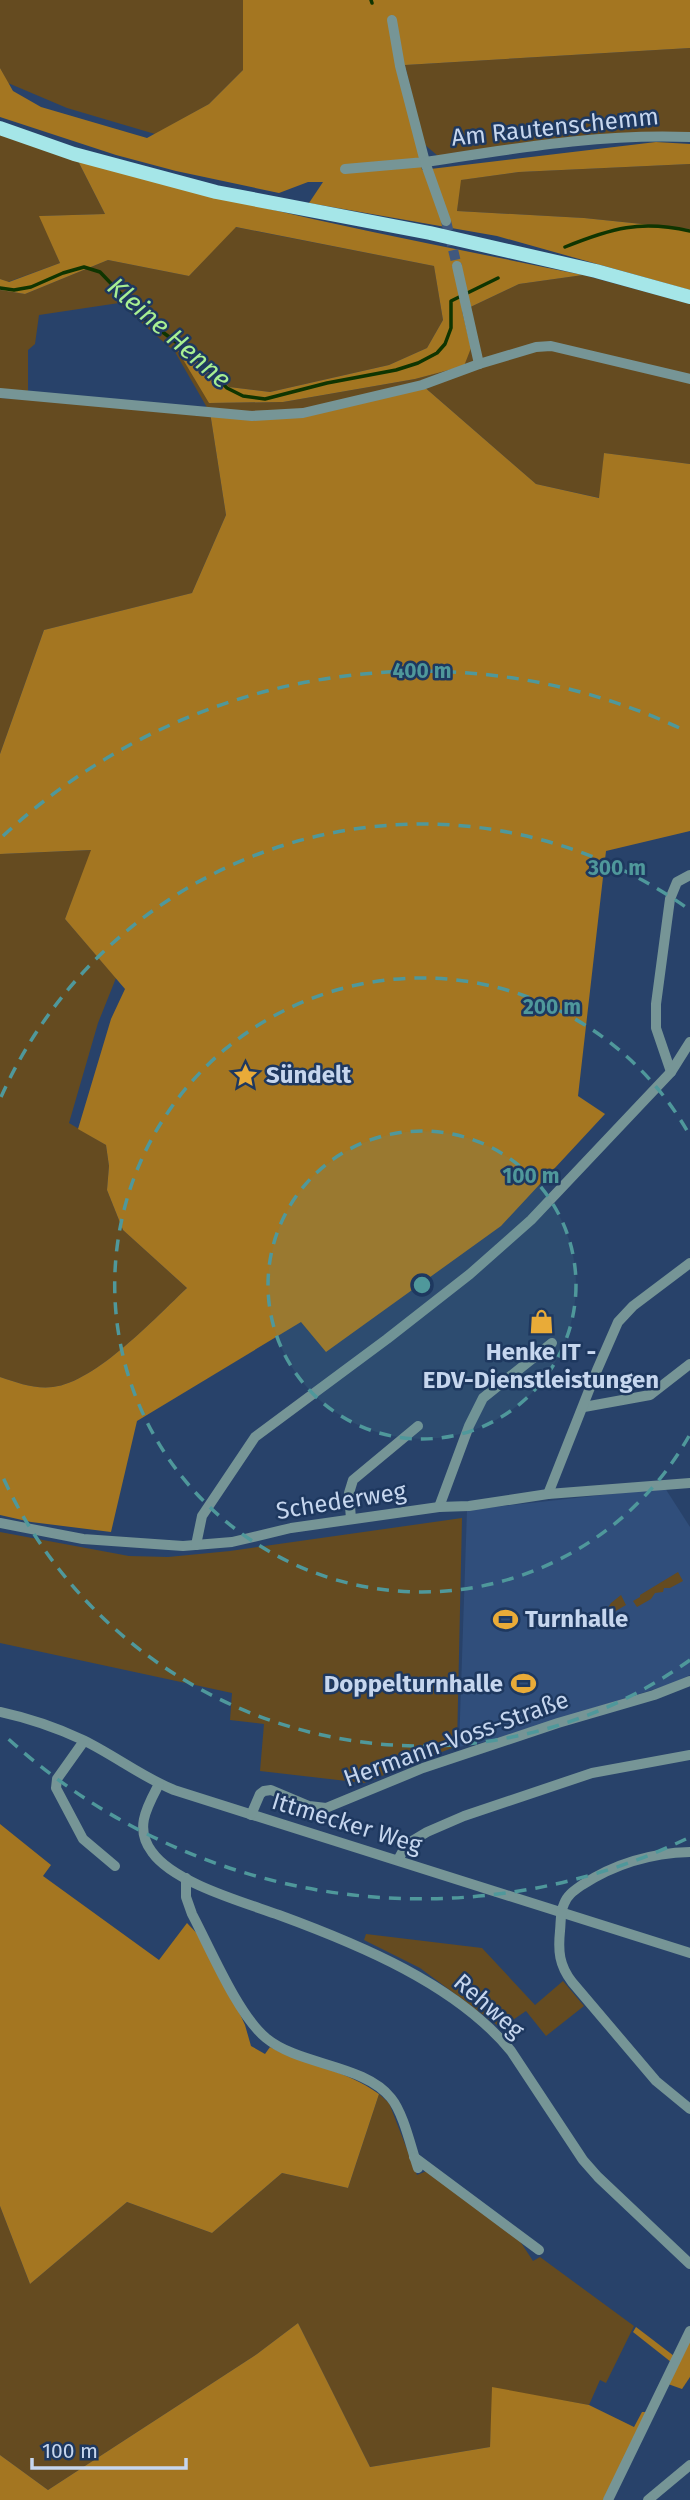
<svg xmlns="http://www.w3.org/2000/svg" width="690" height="2500" viewBox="0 0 690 2500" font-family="'Fira Sans',sans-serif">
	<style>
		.built { fill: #304e7b }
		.green { fill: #654b20 }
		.forest { fill: #a47621 }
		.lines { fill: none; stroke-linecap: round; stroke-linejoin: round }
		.stream { stroke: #0f3501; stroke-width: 3.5 }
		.minor-tunnel { stroke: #40587e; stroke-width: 10; stroke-dasharray: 10 5; stroke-linecap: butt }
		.minor { stroke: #769596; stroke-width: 10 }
		.major { stroke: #a5e6e8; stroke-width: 14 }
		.ring { fill: none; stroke: #4f989b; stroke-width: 3.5; stroke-dasharray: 12 9 }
		.labels { text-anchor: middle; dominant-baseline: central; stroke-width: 5; stroke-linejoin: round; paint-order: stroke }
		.street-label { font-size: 24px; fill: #c6d6ee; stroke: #1e385f }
		.poi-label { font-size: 24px; font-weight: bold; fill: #c6d6ee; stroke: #1e385f; text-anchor: start }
		.water-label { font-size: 26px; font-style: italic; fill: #a8ef92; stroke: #1e385f }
		.centre { fill: #4f989b; stroke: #1e385f; stroke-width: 3.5 }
		.ring-label { font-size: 21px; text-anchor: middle; font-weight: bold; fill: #4f989b; stroke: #1e385f; stroke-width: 5; stroke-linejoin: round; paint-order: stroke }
	</style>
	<rect width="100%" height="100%" fill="#28426a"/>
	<path class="built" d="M665,1488L690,1527V1675L671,1684L484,1742L459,1747L467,1510Z"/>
	<g class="green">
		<path d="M0,0H243V70L209,104L155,134L67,108L8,83L0,68Z"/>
		<path d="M690,48V133L438,156L424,144L405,65Z"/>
		<path d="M0,135L77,159L105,214L40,216L60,263L8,282L0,279Z"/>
		<path d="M690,164V229L584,218L457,211L460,180L519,172Z"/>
		<path d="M235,227L434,266L443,320L427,348L389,365L270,392L229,387L197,355L209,403L283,402L415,379L463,366L462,311L519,284L583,275L690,304V464L604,453L600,498L536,484L422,385L322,409L210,412L226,515L192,593L44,630L0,754V398L209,411L175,352L119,303L39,315L35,344L28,350V395L0,393V290L25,294L108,260L189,276Z"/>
		<path d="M92,850L65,919L116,978L98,1023L69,1123L106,1145L109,1166L107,1190L123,1230L187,1288C156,1317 96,1382 53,1387C34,1389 18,1383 0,1377V854Z"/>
		<path d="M462,1518L457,1746L364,1783L260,1771L264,1724L230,1720L232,1693L0,1643V1532L129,1556L168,1557L230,1551Z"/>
		<path d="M678,1572L683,1581L670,1588H664L663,1592L655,1593L651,1599L637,1607L633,1601L640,1597V1595Z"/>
		<path d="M621,1595L626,1605L588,1627L587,1625L580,1629V1626L605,1612L611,1603Z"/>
		<path d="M366,1934L482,1948L535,2005L563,1981L584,2006L546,2036L526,2011L501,2028L420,1968L364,1940Z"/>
		<path d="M379,2094L389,2103L417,2175L429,2170L516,2235L533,2261L540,2257L634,2326L606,2383L600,2380L589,2405L493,2388L490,2447L370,2467L298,2323L257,2354L48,2490L0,2455V2206L30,2284L127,2202L212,2233L282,2173L348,2188Z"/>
	</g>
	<g class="forest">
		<path d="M243,0H690V48L405,65L422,170L656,142L690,144V164L519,172L461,180L457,211L584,218L690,229V290L497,236L309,203L323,182H308L279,193L176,171L116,155L0,117V68L13,91L41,107L147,138L209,104L243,70Z"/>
		<path d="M77,159C243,208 413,240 583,275L519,284L462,311L471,348L464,366L415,379L283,402L209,403L178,351L197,355L229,387L270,392L389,365L427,348L443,320L434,266L236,227L189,276L108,260L25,294L0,290V279L9,282L60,263L39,216L105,214Z"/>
		<path d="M422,385L536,484L599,498L604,453L690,464V831L606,851L578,1096L605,1114L501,1226L326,1352L301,1322L137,1421L111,1532L31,1522L0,1515V1377C18,1383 34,1389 53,1387C96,1382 156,1317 187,1288L123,1230L107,1190L109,1166L106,1145L78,1129L111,1019L125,989L65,919L91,850L0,854V754L44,630L192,593L226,515L210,412L322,409Z"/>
		<path d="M0,1824L51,1865L43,1876L159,1960L187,1923L208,1945L245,2025L251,2046L265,2054L270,2047C306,2065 346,2070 379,2094L348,2188L282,2173L212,2233L127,2202L30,2284L0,2206Z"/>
		<path d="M298,2323L370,2467L490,2447L492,2387L589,2405L634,2427L642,2412H647L603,2500H0V2455L48,2490L257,2354Z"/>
		<path d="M636,2327L674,2356L671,2362L633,2332Z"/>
		<path d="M690,2337V2377L682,2389L668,2384Z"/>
	</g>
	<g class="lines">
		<g class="stream">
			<path d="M371,0L372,3"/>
			<path d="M565,247C612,228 640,220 690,231"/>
			<path d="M0,288L14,290L31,287L63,273L84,267L100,272L145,319L196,357L227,388L243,396L265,399L327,383L396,370L418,363L437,353L445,344L451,328V301L498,278"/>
		</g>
		<path class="minor-tunnel" d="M446,221L457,266"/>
		<g class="minor">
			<path d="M345,169L425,162L400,66L392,20"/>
			<path d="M446,221L425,162C512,149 602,133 690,137"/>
			<path d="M457,266L479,364"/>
			<path d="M0,393L252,416L303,413L422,385L479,364L536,347L551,346L690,379"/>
			<path d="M671,1072L656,1028V1004L670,899L677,882L690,875"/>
			<path d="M584,1407L650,1395L690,1364"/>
			<path d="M548,1494L597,1370L618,1322L633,1306L690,1263"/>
			<path d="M439,1507L469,1426L483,1398L552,1343"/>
			<path d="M351,1519L349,1493L353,1480L418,1426"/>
			<path d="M0,1523L83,1539L183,1546L232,1542L291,1528L439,1507L469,1506L548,1494L690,1483"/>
			<path d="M196,1545L202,1516L255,1437L387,1339L470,1274L531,1220L671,1072L690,1042"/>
			<path d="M0,1712C28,1718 57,1728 83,1740C114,1755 142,1777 174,1790L690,1953"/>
			<path d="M84,1741L57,1779L56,1788L83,1839L115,1866"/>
			<path d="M159,1784C147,1807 134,1828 152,1852C174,1883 243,1902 279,1915C358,1944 456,1984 511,2051L583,2160L598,2177L690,2264"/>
			<path d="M251,1815L260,1794L264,1791L271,1790L309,1806L326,1808L423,1768L558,1723L654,1695L690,1681"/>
			<path d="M690,1852C650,1853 616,1863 582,1885C575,1890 567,1895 564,1904C560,1912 561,1922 560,1931C558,1951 559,1965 572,1982L656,2081L690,2109"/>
			<path d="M398,1860L404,1849L412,1841L427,1832L464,1816L592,1773L690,1755"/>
			<path d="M186,1878V1897L192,1914C210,1948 238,2015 266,2038C300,2066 364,2064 391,2098C404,2114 411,2148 418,2168"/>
			<path d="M414,2157L539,2250"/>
			<path d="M608,2500L690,2331"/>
			<path d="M648,2500L690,2465"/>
		</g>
		<path class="major" d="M0,128L74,154L216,192L430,233L596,271L690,297"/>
	</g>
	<circle cx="422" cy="1285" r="154" fill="#4f989b" fill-opacity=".12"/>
	<g class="ring">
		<circle cx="422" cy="1285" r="154"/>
		<path d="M689 1436A307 307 0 1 1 689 1134"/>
		<path d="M690 1660A461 461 0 0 1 1 1473M1 1097A461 461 0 0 1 690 910"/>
		<path d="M686 1839A614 614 0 0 1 3 1734M3 836A614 614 0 0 1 686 731"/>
	</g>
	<defs>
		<symbol id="sight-bare" viewBox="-9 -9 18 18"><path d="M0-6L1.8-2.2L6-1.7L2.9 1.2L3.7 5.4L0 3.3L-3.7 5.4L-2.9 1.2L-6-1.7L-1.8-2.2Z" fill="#e9ab38" stroke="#1e385f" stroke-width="2.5" paint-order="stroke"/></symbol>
		<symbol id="shop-bare" viewBox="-9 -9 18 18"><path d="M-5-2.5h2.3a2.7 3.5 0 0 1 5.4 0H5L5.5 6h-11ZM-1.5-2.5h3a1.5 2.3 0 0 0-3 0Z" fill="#e9ab38" stroke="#1e385f" stroke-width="2.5" paint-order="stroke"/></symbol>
		<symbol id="stadium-bare" viewBox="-9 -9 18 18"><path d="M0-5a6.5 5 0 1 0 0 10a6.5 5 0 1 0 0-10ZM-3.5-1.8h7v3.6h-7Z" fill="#e9ab38" stroke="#1e385f" stroke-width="2.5" paint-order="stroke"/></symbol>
	</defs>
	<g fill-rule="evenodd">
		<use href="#sight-bare" x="228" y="1058" width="35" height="35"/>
		<use href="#shop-bare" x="524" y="1304" width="35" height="35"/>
		<use href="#stadium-bare" x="488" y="1602" width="35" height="35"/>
		<use href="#stadium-bare" x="506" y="1666" width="35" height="35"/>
	</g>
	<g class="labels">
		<g class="street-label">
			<text transform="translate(555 127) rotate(-6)">Am Rautenschemm</text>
			<text transform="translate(341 1501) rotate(-9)">Schederweg</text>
			<text transform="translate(456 1739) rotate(-20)">Hermann-Voss-Straße</text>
			<text transform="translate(347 1823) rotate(17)">Ittmecker Weg</text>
			<text transform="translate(489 2006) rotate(41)">Rehweg</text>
		</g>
		<g class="poi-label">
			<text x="266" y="1075">Sündelt</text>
			<text x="541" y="1352" text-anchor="middle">Henke IT -<tspan x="541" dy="28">EDV-Dienstleistungen</tspan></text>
			<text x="525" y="1619">Turnhalle</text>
			<text x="503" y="1684" text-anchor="end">Doppelturnhalle</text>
		</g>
		<g class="water-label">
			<text transform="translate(169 333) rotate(41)">Kleine Henne</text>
		</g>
	</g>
	<circle cx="422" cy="1285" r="10" class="centre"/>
	<g class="ring-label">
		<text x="422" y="678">400 m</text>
		<text x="617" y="875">300 m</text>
		<text x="552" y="1014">200 m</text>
		<text x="531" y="1183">100 m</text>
	</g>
	<path d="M32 2458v10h154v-10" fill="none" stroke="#c6d6ee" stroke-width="3.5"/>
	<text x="42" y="2458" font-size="21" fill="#c6d6ee" stroke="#1e385f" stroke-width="5" paint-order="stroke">100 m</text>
</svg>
